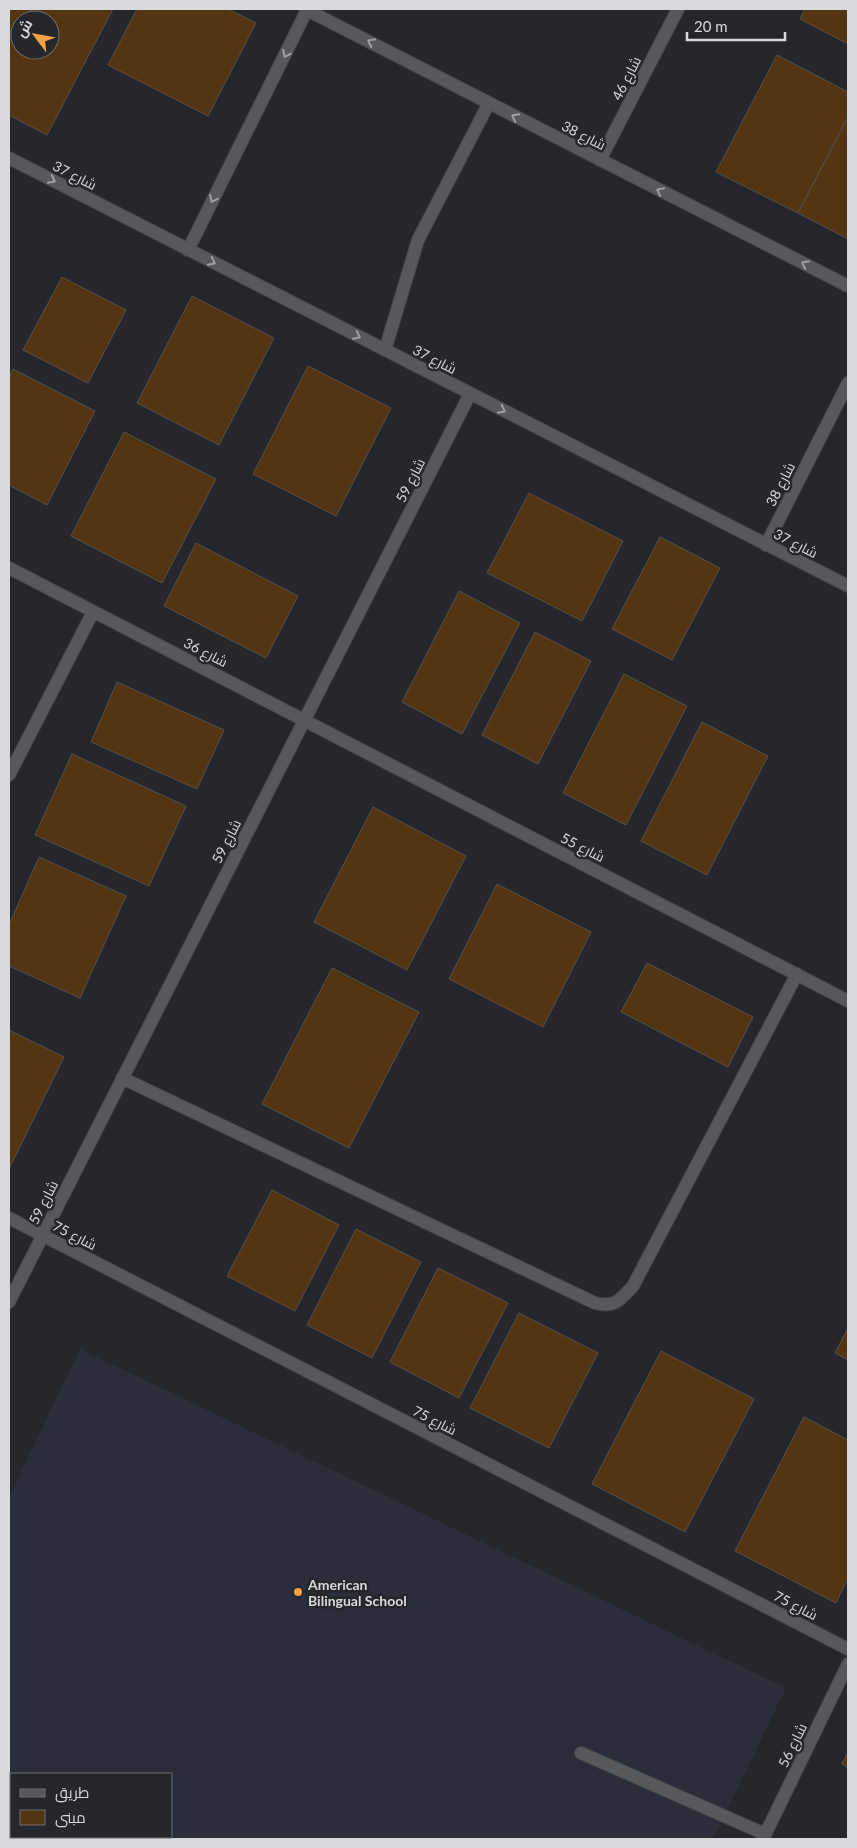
<svg xmlns="http://www.w3.org/2000/svg" width="857" height="1848" viewBox="0 0 857 1848" font-family="Lato,Cairo,sans-serif">
	<style>
		.built { fill: #2b2d38; fill-rule: evenodd }
		.building { fill: #543513; stroke: #55504b; fill-rule: evenodd }
		.lines { fill: none; stroke-linecap: round; stroke-linejoin: round }
		.service-casing { stroke: #434449; stroke-width: 14 }
		.minor-casing { stroke: #434449; stroke-width: 14 }
		.service { stroke: #57585e; stroke-width: 12 }
		.minor { stroke: #57585e; stroke-width: 12 }
		.oneway { stroke: #9e9fa3 }
		.poi-dot { fill: #f6a247; stroke: #26272c; stroke-width: 2 }
		.labels { text-anchor: middle; dominant-baseline: central; stroke-width: 5; stroke-linejoin: round; paint-order: stroke }
		.street-label { font-size: 14px; fill: #d8d9dc; stroke: #26272c }
		.poi-label { font-size: 14px; font-weight: bold; fill: #d8d9dc; stroke: #26272c; text-anchor: start }
	</style>
	<rect width="100%" height="100%" fill="#26272c"/>
	<path class="built" d="M80,1349L786,1688L713,1839H9V1497ZM11,1774H171V1837H11Z"/>
	<g class="building">
		<path d="M9,9H113L47,135L9,115ZM20,20H50V50H20Z"/>
		<path d="M137,9H228L256,23L208,116L108,65Z"/>
		<path d="M805,9H848V44L800,19Z"/>
		<path d="M777,55L848,92V117L798,213L716,172Z"/>
		<path d="M848,117V239L798,213Z"/>
		<path d="M62,277L126,310L88,383L23,350Z"/>
		<path d="M192,296L274,338L219,445L137,403Z"/>
		<path d="M308,366L391,408L336,516L253,474Z"/>
		<path d="M13,369L95,411L47,505L9,485V378Z"/>
		<path d="M124,432L216,479L162,583L71,536Z"/>
		<path d="M529,493L623,541L582,621L487,573Z"/>
		<path d="M660,537L720,568L672,660L612,629Z"/>
		<path d="M196,543L298,596L266,658L164,606Z"/>
		<path d="M459,591L520,623L462,734L402,702Z"/>
		<path d="M535,632L591,661L538,764L482,735Z"/>
		<path d="M624,674L687,706L626,825L563,793Z"/>
		<path d="M117,682L224,730L197,789L91,742Z"/>
		<path d="M702,722L768,756L707,875L641,841Z"/>
		<path d="M72,754L186,806L149,886L35,835Z"/>
		<path d="M373,807L466,856L407,970L314,922Z"/>
		<path d="M39,857L126,896L80,998L9,966V925Z"/>
		<path d="M497,884L591,932L543,1027L449,979Z"/>
		<path d="M647,963L753,1017L728,1067L621,1012Z"/>
		<path d="M332,968L419,1012L349,1148L262,1104Z"/>
		<path d="M9,1030L64,1057L9,1169Z"/>
		<path d="M272,1190L339,1225L295,1311L227,1276Z"/>
		<path d="M356,1229L421,1262L372,1358L307,1325Z"/>
		<path d="M438,1268L508,1303L459,1398L390,1362Z"/>
		<path d="M519,1313L598,1353L549,1448L470,1408Z"/>
		<path d="M848,1328V1360L835,1353Z"/>
		<path d="M661,1351L754,1399L685,1532L592,1484Z"/>
		<path d="M804,1417L848,1440V1578L836,1603L735,1551Z"/>
		<path d="M848,1752V1768L842,1764Z"/>
	</g>
	<g class="lines">
		<defs>
			<g id="service">
				<path d="M385,350L418,240L489,103"/>
				<path d="M122,1078L595,1303C615,1308 620,1300 633,1286L797,974"/>
				<path d="M581,1753L765,1834"/>
			</g>
			<g id="minor">
				<path d="M305,9L848,286"/>
				<path d="M9,158L848,586"/>
				<path d="M600,160L678,9"/>
				<path d="M188,250L307,10"/>
				<path d="M766,545L848,383"/>
				<path d="M9,568L848,1001"/>
				<path d="M9,775L93,612"/>
				<path d="M9,1218L848,1649"/>
				<path d="M9,1302L470,394"/>
				<path d="M763,1839L848,1664"/>
			</g>
		</defs>
		<use href="#service" class="service-casing"/>
		<use href="#minor" class="minor-casing"/>
		<use href="#service" class="service"/>
		<use href="#minor" class="minor"/>
	</g>
	<defs><path id="oneway-chevron" d="M-2-3.5L2.5 0L-2 3.5" fill="none" stroke-width="1.6" stroke-linecap="round" stroke-linejoin="round" transform="scale(1.25)"/></defs>
	<g class="oneway">
		<use href="#oneway-chevron" transform="translate(371 42) rotate(-153)"/>
		<use href="#oneway-chevron" transform="translate(286 54) rotate(116)"/>
		<use href="#oneway-chevron" transform="translate(515 117) rotate(-153)"/>
		<use href="#oneway-chevron" transform="translate(52 180) rotate(27)"/>
		<use href="#oneway-chevron" transform="translate(660 191) rotate(-153)"/>
		<use href="#oneway-chevron" transform="translate(213 199) rotate(116)"/>
		<use href="#oneway-chevron" transform="translate(212 262) rotate(27)"/>
		<use href="#oneway-chevron" transform="translate(805 264) rotate(-153)"/>
		<use href="#oneway-chevron" transform="translate(357 336) rotate(27)"/>
		<use href="#oneway-chevron" transform="translate(502 410) rotate(27)"/>
	</g>
	<circle class="poi-dot" cx="298" cy="1592" r="5"/>
	<g class="labels">
		<g class="street-label">
			<text transform="translate(626 78) rotate(-63)">شارع 46</text>
			<text transform="translate(584 135) rotate(27)">شارع 38</text>
			<text transform="translate(75 175) rotate(27)">شارع 37</text>
			<text transform="translate(435 359) rotate(27)">شارع 37</text>
			<text transform="translate(410 480) rotate(-63)">شارع 59</text>
			<text transform="translate(780 484) rotate(-63)">شارع 38</text>
			<text transform="translate(796 543) rotate(27)">شارع 37</text>
			<text transform="translate(206 652) rotate(27)">شارع 36</text>
			<text transform="translate(226 841) rotate(-63)">شارع 59</text>
			<text transform="translate(583 847) rotate(27)">شارع 55</text>
			<text transform="translate(43 1202) rotate(-63)">شارع 59</text>
			<text transform="translate(75 1235) rotate(27)">شارع 75</text>
			<text transform="translate(435 1420) rotate(27)">شارع 75</text>
			<text transform="translate(796 1605) rotate(27)">شارع 75</text>
			<text transform="translate(792 1745) rotate(-64)">شارع 56</text>
		</g>
		<g class="poi-label">
			<text x="308" y="1584">American<tspan x="308" dy="16">Bilingual School</tspan></text>
		</g>
	</g>
	<rect width="857" height="1848" fill="none" stroke="#d8d9dc" stroke-width="20"/>
	<rect x="10" y="1773" width="162" height="65" fill="#26272c" stroke="#6d6e72"/>
	<rect x="20" y="1789" width="25" height="8" fill="#57585e" stroke="#6d6e72"/>
	<text x="55" y="1798" font-size="15" fill="#d8d9dc">طريق</text>
	<rect x="20" y="1810" width="25" height="15" fill="#543513" stroke="#6d6e72"/>
	<text x="55" y="1823" font-size="15" fill="#d8d9dc">مبنى</text>
	<g transform="translate(35 35) rotate(302)"><circle r="24" fill="#26272c" stroke="#6d6e72"/>
	<path d="M0-4L9 19L0 12L-9 19Z" fill="#f6a247"/>
	<text y="-8" font-size="14" font-weight="bold" text-anchor="middle" fill="#d8d9dc">ش</text>
	</g>
	<path d="M687 32v8h98v-8" fill="none" stroke="#d8d9dc" stroke-width="2.5"/>
	<text x="694" y="32" font-size="15" fill="#d8d9dc" stroke="#26272c" stroke-width="4" paint-order="stroke">20 m</text>
</svg>
